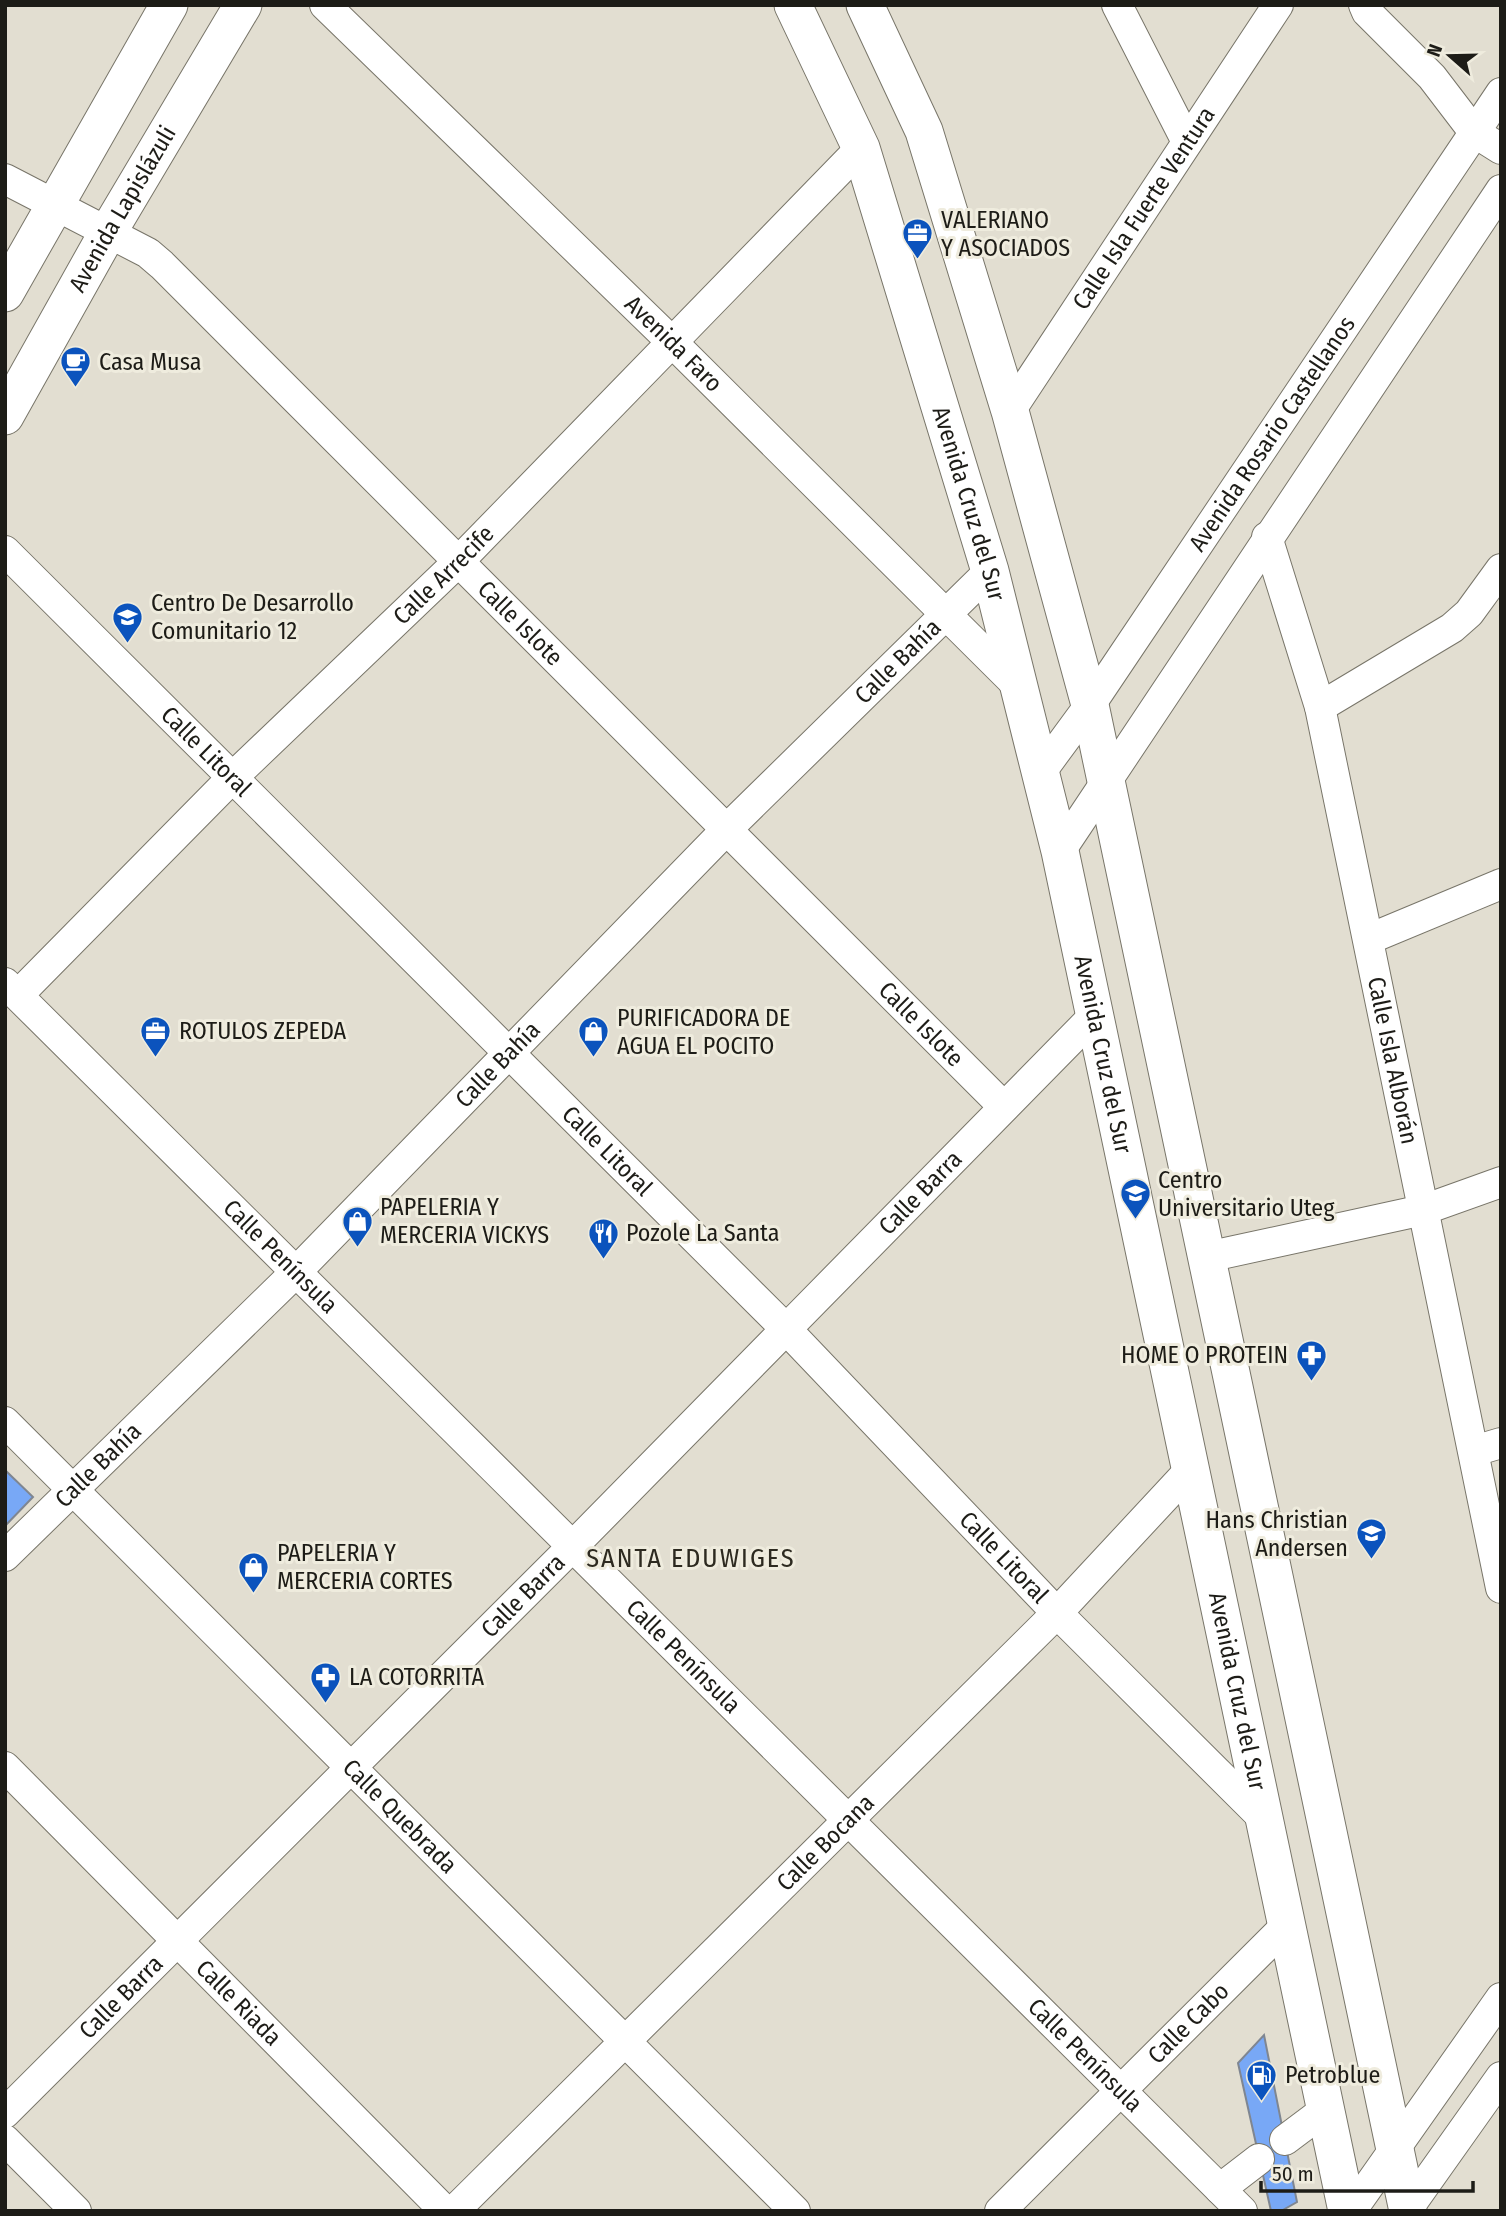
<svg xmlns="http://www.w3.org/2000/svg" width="1506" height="2216" viewBox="0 0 1506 2216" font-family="'Fira Sans Condensed',sans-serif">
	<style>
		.building { fill: #78a8f6; stroke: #7f8691; stroke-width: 2 }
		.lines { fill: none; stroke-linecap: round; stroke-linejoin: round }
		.minor-casing { stroke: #787569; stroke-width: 32 }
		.major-casing { stroke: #787569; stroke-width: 39 }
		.minor { stroke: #fff; stroke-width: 30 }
		.major { stroke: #fff; stroke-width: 37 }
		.labels { text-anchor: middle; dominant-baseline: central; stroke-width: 6; stroke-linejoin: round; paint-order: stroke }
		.street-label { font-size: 24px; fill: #1d1c17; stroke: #efecde }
		.poi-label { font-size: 24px; fill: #1d1c17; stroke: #efecde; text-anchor: start }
		.neighbourhood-label { font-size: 26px; letter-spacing: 2px; fill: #2d2a20; stroke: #efecde }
	</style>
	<rect width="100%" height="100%" fill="#e2ded1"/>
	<g class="building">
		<path d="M5,1470L33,1497L5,1526Z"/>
		<path d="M1264,2035L1297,2202L1281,2211H1271L1238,2063Z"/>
	</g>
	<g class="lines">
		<defs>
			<g id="minor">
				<path id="s1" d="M325,5L672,342L1020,688"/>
				<path d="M1117,5L1187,142"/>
				<path d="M1364,5L1367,12L1432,77L1474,132L1501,149"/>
				<path id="s2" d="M5,179L148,253L162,265L1004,1107"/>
				<path id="s3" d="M1010,411L1278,5"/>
				<path id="s4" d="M1267,537L1320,707L1501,1588"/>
				<path id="s5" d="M5,551L786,1329L1057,1613L1262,1817"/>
				<path d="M1320,707L1452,628L1469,613L1501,569"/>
				<path id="s6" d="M1040,773L1090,705L1501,93"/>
				<path d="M1060,851L1501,190"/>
				<path d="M1369,939L1501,884"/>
				<path id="s7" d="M5,983L1242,2211"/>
				<path id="s8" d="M18,995L234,776L458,562L861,148"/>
				<path d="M1207,1257L1423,1210L1501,1182"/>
				<path id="s9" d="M5,1422L795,2211"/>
				<path d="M1474,1451L1501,1443"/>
				<path id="s10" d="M5,1556L296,1272L725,831L990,571"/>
				<path id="s11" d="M5,1767L445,2211"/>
				<path id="s12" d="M5,2113L572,1547L1094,1016"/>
				<path d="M5,2140L76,2211"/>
				<path d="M1285,2140L1325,2110"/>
				<path d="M1220,2189L1259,2159"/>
				<path id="s13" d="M454,2211L1057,1613L1191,1469"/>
				<path id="s14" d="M1000,2211L1287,1925"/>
				<path d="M1351,2211L1501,1998"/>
				<path d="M1406,2211L1501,2077"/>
			</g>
			<g id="major">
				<path id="s15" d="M793,5L861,148L990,571L1060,851L1347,2211"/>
				<path d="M865,5L924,131L1010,411L1090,705L1408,2211"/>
				<path d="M5,293L169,5"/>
				<path id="s16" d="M5,416L108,232L243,5"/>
			</g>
		</defs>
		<use href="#minor" class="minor-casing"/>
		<use href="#major" class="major-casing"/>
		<use href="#minor" class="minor"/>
		<use href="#major" class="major"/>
	</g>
	<defs>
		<symbol id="office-pin" viewBox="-11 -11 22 30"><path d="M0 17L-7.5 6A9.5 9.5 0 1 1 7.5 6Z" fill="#0b53bd" stroke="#efecde"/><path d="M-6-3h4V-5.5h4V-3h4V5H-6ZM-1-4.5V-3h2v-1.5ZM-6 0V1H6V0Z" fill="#fff"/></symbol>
		<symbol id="cafe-pin" viewBox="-11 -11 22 30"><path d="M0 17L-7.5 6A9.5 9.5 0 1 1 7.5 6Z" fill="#0b53bd" stroke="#efecde"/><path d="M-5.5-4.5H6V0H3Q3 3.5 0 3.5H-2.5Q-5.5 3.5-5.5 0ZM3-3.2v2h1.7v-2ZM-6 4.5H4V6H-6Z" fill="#fff"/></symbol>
		<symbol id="school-pin" viewBox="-11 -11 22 30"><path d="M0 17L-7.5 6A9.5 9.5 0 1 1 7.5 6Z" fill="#0b53bd" stroke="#efecde"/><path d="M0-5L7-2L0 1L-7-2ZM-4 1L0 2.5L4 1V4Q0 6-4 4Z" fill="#fff"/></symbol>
		<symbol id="shop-pin" viewBox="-11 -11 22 30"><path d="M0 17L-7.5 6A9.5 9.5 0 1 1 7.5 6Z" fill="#0b53bd" stroke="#efecde"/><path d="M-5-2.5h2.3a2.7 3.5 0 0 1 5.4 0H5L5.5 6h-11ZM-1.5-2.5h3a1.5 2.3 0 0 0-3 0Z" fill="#fff"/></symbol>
		<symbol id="university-pin" viewBox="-11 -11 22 30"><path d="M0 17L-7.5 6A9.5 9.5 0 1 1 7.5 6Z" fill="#0b53bd" stroke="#efecde"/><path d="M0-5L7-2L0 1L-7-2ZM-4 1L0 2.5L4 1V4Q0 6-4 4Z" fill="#fff"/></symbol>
		<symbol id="restaurant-pin" viewBox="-11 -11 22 30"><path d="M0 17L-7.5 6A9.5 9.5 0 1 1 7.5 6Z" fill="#0b53bd" stroke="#efecde"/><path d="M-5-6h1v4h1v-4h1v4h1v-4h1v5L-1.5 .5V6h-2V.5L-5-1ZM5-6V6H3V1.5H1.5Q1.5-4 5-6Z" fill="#fff"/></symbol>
		<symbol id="pharmacy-pin" viewBox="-11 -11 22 30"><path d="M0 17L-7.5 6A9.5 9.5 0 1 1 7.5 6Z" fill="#0b53bd" stroke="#efecde"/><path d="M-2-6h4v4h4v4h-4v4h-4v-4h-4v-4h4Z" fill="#fff"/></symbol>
		<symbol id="fuel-pin" viewBox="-11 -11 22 30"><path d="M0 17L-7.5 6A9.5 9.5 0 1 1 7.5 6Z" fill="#0b53bd" stroke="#efecde"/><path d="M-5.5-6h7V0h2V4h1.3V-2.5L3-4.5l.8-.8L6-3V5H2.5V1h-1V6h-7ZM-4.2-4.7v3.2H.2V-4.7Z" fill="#fff"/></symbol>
	</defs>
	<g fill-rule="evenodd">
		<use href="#office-pin" x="900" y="216" width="35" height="47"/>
		<use href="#cafe-pin" x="58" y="344" width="35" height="47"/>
		<use href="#school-pin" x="110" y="600" width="35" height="47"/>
		<use href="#office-pin" x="138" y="1014" width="35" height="47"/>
		<use href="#shop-pin" x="576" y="1014" width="35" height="47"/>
		<use href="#university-pin" x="1118" y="1176" width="35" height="47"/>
		<use href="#shop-pin" x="340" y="1204" width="35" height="47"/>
		<use href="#restaurant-pin" x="586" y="1216" width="35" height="47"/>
		<use href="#pharmacy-pin" x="1294" y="1338" width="35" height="47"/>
		<use href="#school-pin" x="1354" y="1516" width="35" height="47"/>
		<use href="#shop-pin" x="236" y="1550" width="35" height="47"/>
		<use href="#pharmacy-pin" x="308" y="1660" width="35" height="47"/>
		<use href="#fuel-pin" x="1244" y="2058" width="35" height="47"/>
	</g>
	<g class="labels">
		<g class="street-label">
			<text stroke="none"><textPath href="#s3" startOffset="243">Calle Isla Fuerte Ventura</textPath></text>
			<text stroke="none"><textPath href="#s16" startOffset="238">Avenida Lapislázuli</textPath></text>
			<text stroke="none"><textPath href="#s1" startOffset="486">Avenida Faro</textPath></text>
			<text stroke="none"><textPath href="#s6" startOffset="411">Avenida Rosario Castellanos</textPath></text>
			<text stroke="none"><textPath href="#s15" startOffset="530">Avenida Cruz del Sur</textPath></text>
			<text stroke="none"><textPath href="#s8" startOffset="598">Calle Arrecife</textPath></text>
			<text stroke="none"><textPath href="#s2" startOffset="686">Calle Islote</textPath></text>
			<text stroke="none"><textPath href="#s10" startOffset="1264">Calle Bahía</textPath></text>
			<text stroke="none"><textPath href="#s5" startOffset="284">Calle Litoral</textPath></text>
			<text stroke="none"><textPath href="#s2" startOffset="1253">Calle Islote</textPath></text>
			<text stroke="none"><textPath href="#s15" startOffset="1097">Avenida Cruz del Sur</textPath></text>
			<text stroke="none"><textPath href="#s4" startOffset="539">Calle Isla Alborán</textPath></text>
			<text stroke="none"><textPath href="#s10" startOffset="696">Calle Bahía</textPath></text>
			<text stroke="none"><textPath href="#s5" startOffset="850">Calle Litoral</textPath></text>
			<text stroke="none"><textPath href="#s12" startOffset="1298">Calle Barra</textPath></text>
			<text stroke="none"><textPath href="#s7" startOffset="388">Calle Península</textPath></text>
			<text stroke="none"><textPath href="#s10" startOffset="130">Calle Bahía</textPath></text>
			<text stroke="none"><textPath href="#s5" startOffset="1418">Calle Litoral</textPath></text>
			<text stroke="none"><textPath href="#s12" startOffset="732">Calle Barra</textPath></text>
			<text stroke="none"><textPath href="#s7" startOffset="956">Calle Península</textPath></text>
			<text stroke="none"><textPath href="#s15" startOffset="1748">Avenida Cruz del Sur</textPath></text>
			<text stroke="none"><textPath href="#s9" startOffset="558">Calle Quebrada</textPath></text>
			<text stroke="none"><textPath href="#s13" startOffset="523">Calle Bocana</textPath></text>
			<text stroke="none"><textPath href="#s12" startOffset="164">Calle Barra</textPath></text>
			<text stroke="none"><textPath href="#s11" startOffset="332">Calle Riada</textPath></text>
			<text stroke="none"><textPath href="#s14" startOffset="266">Calle Cabo</textPath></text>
			<text stroke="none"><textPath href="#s7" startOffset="1522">Calle Península</textPath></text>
		</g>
		<g class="poi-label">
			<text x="941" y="220">VALERIANO<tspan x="941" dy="28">Y ASOCIADOS</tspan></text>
			<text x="99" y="362">Casa Musa</text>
			<text x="151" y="603">Centro De Desarrollo<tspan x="151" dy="28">Comunitario 12</tspan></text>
			<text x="617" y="1018">PURIFICADORA DE<tspan x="617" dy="28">AGUA EL POCITO</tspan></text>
			<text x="179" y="1031">ROTULOS ZEPEDA</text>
			<text x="1158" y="1180">Centro<tspan x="1158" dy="28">Universitario Uteg</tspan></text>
			<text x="380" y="1207">PAPELERIA Y<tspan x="380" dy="28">MERCERIA VICKYS</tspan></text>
			<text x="626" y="1233">Pozole La Santa</text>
			<text x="1288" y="1355" text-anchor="end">HOME O PROTEIN</text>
			<text x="1348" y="1520" text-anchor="end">Hans Christian<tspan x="1348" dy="28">Andersen</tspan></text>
			<text x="277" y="1553">PAPELERIA Y<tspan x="277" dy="28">MERCERIA CORTES</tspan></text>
			<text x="349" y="1677">LA COTORRITA</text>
			<text x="1285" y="2075">Petroblue</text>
		</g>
		<g class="neighbourhood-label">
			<text x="691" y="1558">SANTA EDUWIGES</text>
		</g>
	</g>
	<rect width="1506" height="2216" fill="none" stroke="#1d1c17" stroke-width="14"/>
	<g transform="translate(1450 56) rotate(290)" stroke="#efecde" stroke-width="5" paint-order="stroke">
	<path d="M0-5L12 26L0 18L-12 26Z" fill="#1d1c17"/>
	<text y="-10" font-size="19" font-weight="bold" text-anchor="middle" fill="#1d1c17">N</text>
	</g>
	<path d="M1261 2181v10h212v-10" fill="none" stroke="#1d1c17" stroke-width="3.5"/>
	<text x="1272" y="2181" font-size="21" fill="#1d1c17" stroke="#efecde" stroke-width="5" paint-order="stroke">50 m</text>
</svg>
